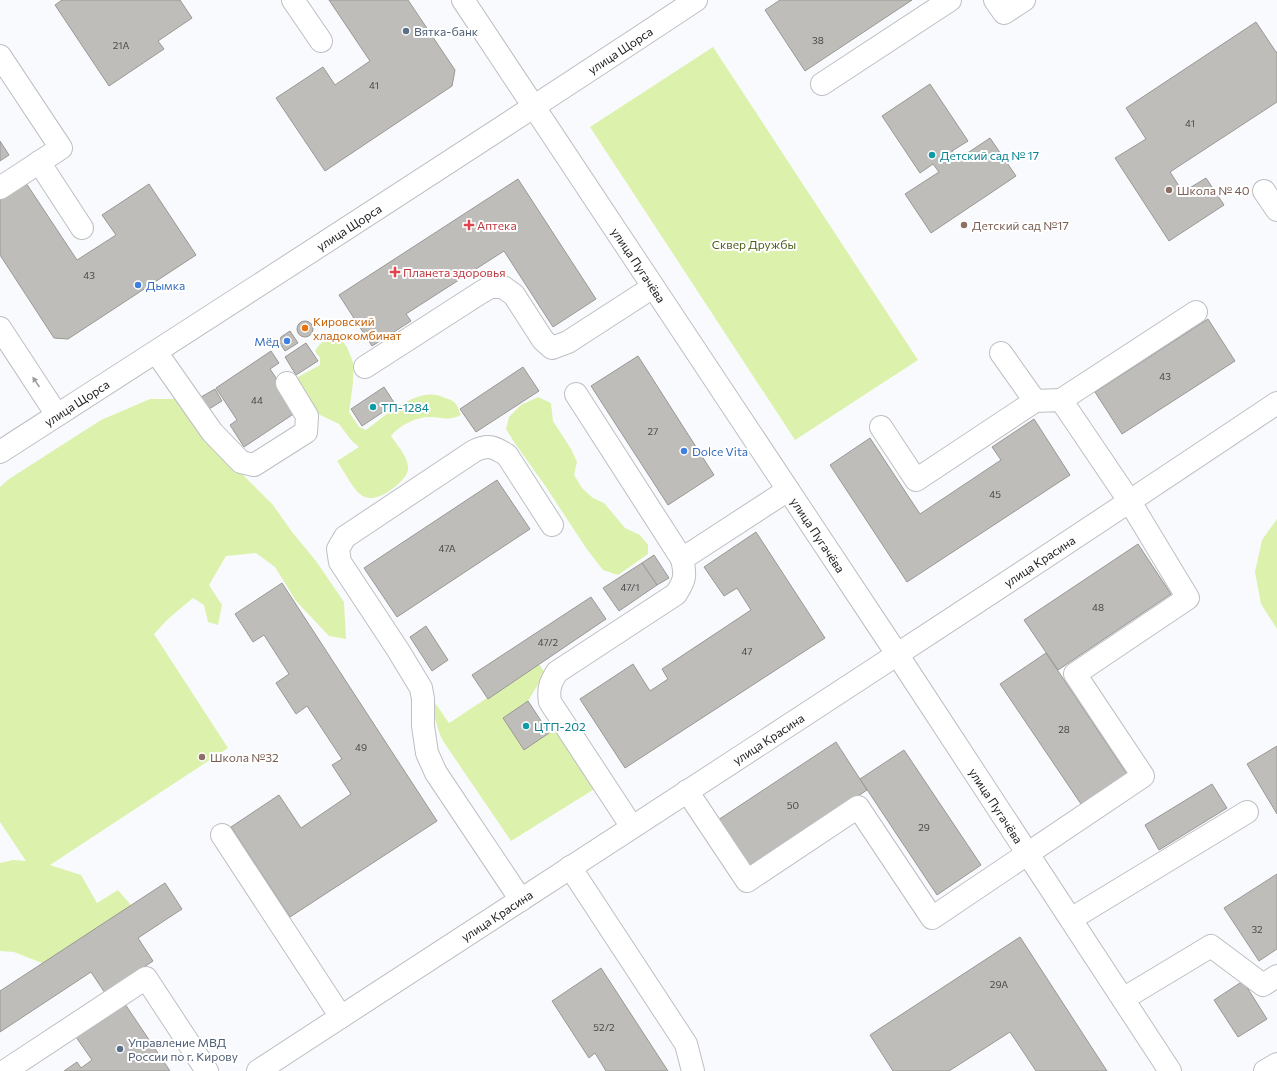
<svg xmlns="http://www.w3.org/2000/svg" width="1277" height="1071" viewBox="0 0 1277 1071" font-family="Commissioner,sans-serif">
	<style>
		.green { fill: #dcf2ac }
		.building { fill: #bfbdba; stroke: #9a9895 }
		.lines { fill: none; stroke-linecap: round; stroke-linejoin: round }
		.minor-casing { stroke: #bdbfc2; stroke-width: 24 }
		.major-casing { stroke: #bdbfc2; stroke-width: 24 }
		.minor { stroke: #fff; stroke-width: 22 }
		.major { stroke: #fff; stroke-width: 22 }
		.oneway { fill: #9b9c9c }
		.service-dot { fill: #5c6f8a; stroke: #fff; stroke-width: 1.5 }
		.culture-dot { fill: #0f9aa8; stroke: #fff; stroke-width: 1.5 }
		.education-dot { fill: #8d6e63; stroke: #fff; stroke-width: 1.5 }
		.health-dot { fill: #e0444e; stroke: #fff; stroke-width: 1.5 }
		.shop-dot { fill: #3f7fe0; stroke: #fff; stroke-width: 1.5 }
		.food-dot { fill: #e8710a; stroke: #fff; stroke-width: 1.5 }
		.labels { text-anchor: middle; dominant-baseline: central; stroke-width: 4; stroke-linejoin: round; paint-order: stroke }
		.number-label { font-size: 10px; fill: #484949 }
		.service-label { font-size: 12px; fill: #4e5e75; stroke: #fff; text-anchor: start }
		.street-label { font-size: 12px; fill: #212223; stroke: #fff }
		.culture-label { font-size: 12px; fill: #0d838f; stroke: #fff; text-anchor: start }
		.education-label { font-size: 12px; fill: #785e54; stroke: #fff; text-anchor: start }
		.health-label { font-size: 12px; fill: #be3a42; stroke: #fff; text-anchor: start }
		.park-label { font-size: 12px; fill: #4d5f1a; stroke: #fff }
		.shop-label { font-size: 12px; fill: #366cbe; stroke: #fff; text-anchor: start }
		.food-label { font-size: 12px; fill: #c56008; stroke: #fff; text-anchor: start }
	</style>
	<rect width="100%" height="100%" fill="#f8fafd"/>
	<g class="green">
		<path d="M713,47L918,360L795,440L590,127Z"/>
		<path d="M335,337L343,342L347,347L353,362V383L349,412L359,427L366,430C386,415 420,384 445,398C449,399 454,401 456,404C458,407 459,412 461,415C446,422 440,416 427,417C414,418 399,426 391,436C397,445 409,458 408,469C408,479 386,495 377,497C372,499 364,498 360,494C354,490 342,468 337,461L359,447L351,440L339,424L314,412L294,387L298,377L320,365V358L315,351C321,342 324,339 335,337Z"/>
		<path d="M538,397L551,403L553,421L571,449L577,462L574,475L582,488L593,498L604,503L625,528L640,535L648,545V554L618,575L603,570L586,548L546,487L514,442L506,429L509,417L521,405Z"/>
		<path d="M150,399H180L221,453L273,505L292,532L316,561L344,602L346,639L329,636L296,601L275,567L256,553L226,556L209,585L222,605L218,625L208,622L204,605L193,598L168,619L154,634L228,748L50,865L81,875L97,903L118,890L142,918L62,971L14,952L0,951V863L13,860L26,861L0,822V487L9,479L101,420Z"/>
		<path d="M1277,519V629L1261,604L1255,572L1262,540Z"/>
		<path d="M539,664L545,673L528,701L503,718L524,750L549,733H558L596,788L511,841L443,741C436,727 434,715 433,700L449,723Z"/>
	</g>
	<g class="building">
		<path d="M62,0H180L192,18L158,41L164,49L109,86L55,5Z"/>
		<path d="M329,0H408L455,70L452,86L325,171L276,98L323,67L335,85L370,61Z"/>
		<path d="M780,0H912L805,71L765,10Z"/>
		<path d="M1256,22L1276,52H1277V102L1170,172L1183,192L1206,178L1224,205L1169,241L1115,158L1146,139L1126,108Z"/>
		<path d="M930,84L968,141L952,151L957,160L990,138L1016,176L931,233L905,194L939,172L933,164L920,173L882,116Z"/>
		<path d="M0,141L9,155L0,161Z"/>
		<path d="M518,179L596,299L553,327L504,251L406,314L411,321L372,346L339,295Z"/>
		<path d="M26,183L77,260L116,235L102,215L149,184L196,255L68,339L54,338L0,255V200Z"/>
		<path d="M1208,319L1235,361L1122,434L1095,392Z"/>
		<circle cx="305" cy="329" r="8"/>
		<path d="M290,331L298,343L285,351L279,342L281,337Z"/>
		<path d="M306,343L318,361L296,375L285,357Z"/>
		<path d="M271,351L279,363L270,369L298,411L244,447L230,425L237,420L216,388Z"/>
		<path d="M638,356L714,475L668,505L591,386Z"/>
		<path d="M523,367L539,391L476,432L460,409Z"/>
		<path d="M384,387L395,404L362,426L351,409Z"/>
		<path d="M215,389L222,401L209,409L201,397Z"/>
		<path d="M1034,419L1070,475L907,582L830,465L870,438L920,514L1001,460L992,447Z"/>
		<path d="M497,480L530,529L397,617L364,568Z"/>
		<path d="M756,532L825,638L625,768L580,699L633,664L650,691L668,679L662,669L751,610L737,588L724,596L704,567Z"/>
		<path d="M1138,544L1171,594L1058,670L1024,620Z"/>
		<path d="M654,555L669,578L657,585L642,563Z"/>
		<path d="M642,563L657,585L619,611L603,588Z"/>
		<path d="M282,583L437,821L290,917L231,827L279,795L301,828L351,794L332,765L342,759L307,706L296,714L276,683L289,674L264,635L253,642L235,614Z"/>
		<path d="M591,597L606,619L488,699L472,675Z"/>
		<path d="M426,626L448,660L432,671L410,637Z"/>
		<path d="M1046,653L1127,774L1081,804L1000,684Z"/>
		<path d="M528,701L549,733L524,750L503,718Z"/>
		<path d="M836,742L867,790L750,867L718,820Z"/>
		<path d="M1277,746V814L1247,764Z"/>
		<path d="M904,750L981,865L937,895L860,779Z"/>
		<path d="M1212,784L1227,808L1159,850L1145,825Z"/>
		<path d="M1277,874V949L1259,961L1224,908Z"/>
		<path d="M165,883L182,909L138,938L153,961L105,993L91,972L0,1032V991Z"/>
		<path d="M1020,937L1107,1071H1036L1010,1032L949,1071H893L870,1035Z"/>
		<path d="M601,968L668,1071H606L595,1053L589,1058L552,1001Z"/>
		<path d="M1243,981L1267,1019L1238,1037L1214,1000Z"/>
		<path d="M125,1004L170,1071H64L77,1062L81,1068L92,1060L76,1037Z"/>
	</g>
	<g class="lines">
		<defs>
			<g id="minor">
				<path d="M293,0L321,41"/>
				<path id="s1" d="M463,0L897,654L1170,1071"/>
				<path d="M995,0L1004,13L1024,0"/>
				<path d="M0,56L61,148L0,188"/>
				<path d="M822,84L950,0"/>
				<path d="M39,162L82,228"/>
				<path d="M1264,191L1277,210"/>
				<path d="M0,328L57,415"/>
				<path d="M156,352L212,432L241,462L254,465L306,432L307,416L287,383"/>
				<path d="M365,367L480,293L490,287H503L514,295L543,340L552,348L568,342L653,287"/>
				<path d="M576,394L682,559C686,576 685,580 676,594L557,672C550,683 548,689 550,702L632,827"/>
				<path d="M1061,400L1196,312"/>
				<path d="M881,427L916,480L1035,401"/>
				<path d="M682,559L788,490"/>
				<path d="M687,791L747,881L858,807L932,918L1143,776L1075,674L1188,598L1130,502L1061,400L1035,401L1001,353"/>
				<path d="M222,835L341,1017"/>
				<path d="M570,867L686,1044L693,1071"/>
				<path d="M521,900L436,773L427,753L423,726V699L421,688L398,650L340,562L338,549L345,537L474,451C489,444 494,447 507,455L552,525"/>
				<path d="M1071,919L1247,812"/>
				<path d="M1123,999L1211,946L1263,985L1277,976"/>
				<path d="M5,1071L146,978L207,1071"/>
				<path id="s2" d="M258,1071C598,849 940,629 1277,403"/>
				<path d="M1265,1071L1277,1064"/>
			</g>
			<g id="major">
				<path id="s3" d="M0,452C233,302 465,153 696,0"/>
			</g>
		</defs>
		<use href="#minor" class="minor-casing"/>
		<use href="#major" class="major-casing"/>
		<use href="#minor" class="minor"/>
		<use href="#major" class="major"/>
	</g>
	<defs><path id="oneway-solid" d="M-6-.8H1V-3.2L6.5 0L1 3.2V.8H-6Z"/></defs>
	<use class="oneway" href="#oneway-solid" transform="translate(36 382) rotate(-124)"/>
	<g class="service-dot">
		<circle cx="406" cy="31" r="4"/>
		<circle cx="120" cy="1049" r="4"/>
	</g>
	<g class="culture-dot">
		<circle cx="932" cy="155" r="4"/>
		<circle cx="373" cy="407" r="4"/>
		<circle cx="526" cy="726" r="4"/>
	</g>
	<g class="education-dot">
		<circle cx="1169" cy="190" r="4"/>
		<circle cx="964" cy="225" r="4"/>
		<circle cx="202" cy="757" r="4"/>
	</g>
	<g class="health-dot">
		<path d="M467 219h4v4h4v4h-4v4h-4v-4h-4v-4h4z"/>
		<path d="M393 266h4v4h4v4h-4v4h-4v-4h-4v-4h4z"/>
	</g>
	<g class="shop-dot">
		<circle cx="138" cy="285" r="4"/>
		<circle cx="287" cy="341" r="4"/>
		<circle cx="684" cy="451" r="4"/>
	</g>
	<circle class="food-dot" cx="305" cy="328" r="4"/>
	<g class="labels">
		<g class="number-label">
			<text x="818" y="40">38</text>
			<text x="121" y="45">21А</text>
			<text x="374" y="85">41</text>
			<text x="1190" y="123">41</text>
			<text x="89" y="275">43</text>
			<text x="1165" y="376">43</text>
			<text x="257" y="400">44</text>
			<text x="653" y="431">27</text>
			<text x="995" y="494">45</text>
			<text x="447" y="548">47А</text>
			<text x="630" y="587">47/1</text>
			<text x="1098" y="607">48</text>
			<text x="548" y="642">47/2</text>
			<text x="747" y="651">47</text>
			<text x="1064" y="729">28</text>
			<text x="361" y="747">49</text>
			<text x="793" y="805">50</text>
			<text x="924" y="827">29</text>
			<text x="1257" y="929">32</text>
			<text x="999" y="984">29А</text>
			<text x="604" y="1027">52/2</text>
		</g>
		<g class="service-label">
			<text x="414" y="31">Вятка-банк</text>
			<text x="128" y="1042">Управление МВД<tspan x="128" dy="14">России по г. Кирову</tspan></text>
		</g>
		<g class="street-label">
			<text stroke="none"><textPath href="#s3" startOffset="739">улица Щорса</textPath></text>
			<text stroke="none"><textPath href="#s3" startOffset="415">улица Щорса</textPath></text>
			<text stroke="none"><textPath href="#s1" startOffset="318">улица Пугачёва</textPath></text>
			<text stroke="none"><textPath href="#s3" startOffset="91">улица Щорса</textPath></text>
			<text stroke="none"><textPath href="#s1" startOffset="642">улица Пугачёва</textPath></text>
			<text stroke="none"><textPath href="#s2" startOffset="933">улица Красина</textPath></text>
			<text stroke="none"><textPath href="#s2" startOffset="609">улица Красина</textPath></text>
			<text stroke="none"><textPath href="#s1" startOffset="966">улица Пугачёва</textPath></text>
			<text stroke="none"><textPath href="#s2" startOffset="285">улица Красина</textPath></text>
		</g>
		<g class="culture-label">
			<text x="940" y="155">Детский сад № 17</text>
			<text x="381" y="407">ТП-1284</text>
			<text x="534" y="726">ЦТП-202</text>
		</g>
		<g class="education-label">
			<text x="1177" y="190">Школа № 40</text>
			<text x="972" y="225">Детский сад №17</text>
			<text x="210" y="757">Школа №32</text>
		</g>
		<g class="health-label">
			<text x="477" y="225">Аптека</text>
			<text x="403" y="272">Планета здоровья</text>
		</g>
		<g class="park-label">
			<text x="754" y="244">Сквер Дружбы</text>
		</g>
		<g class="shop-label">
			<text x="146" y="285">Дымка</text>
			<text x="279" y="341" text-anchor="end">Мёд</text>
			<text x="692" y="451">Dolce Vita</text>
		</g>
		<g class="food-label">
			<text x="313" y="321">Кировский<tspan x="313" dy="14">хладокомбинат</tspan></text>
		</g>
	</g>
</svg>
